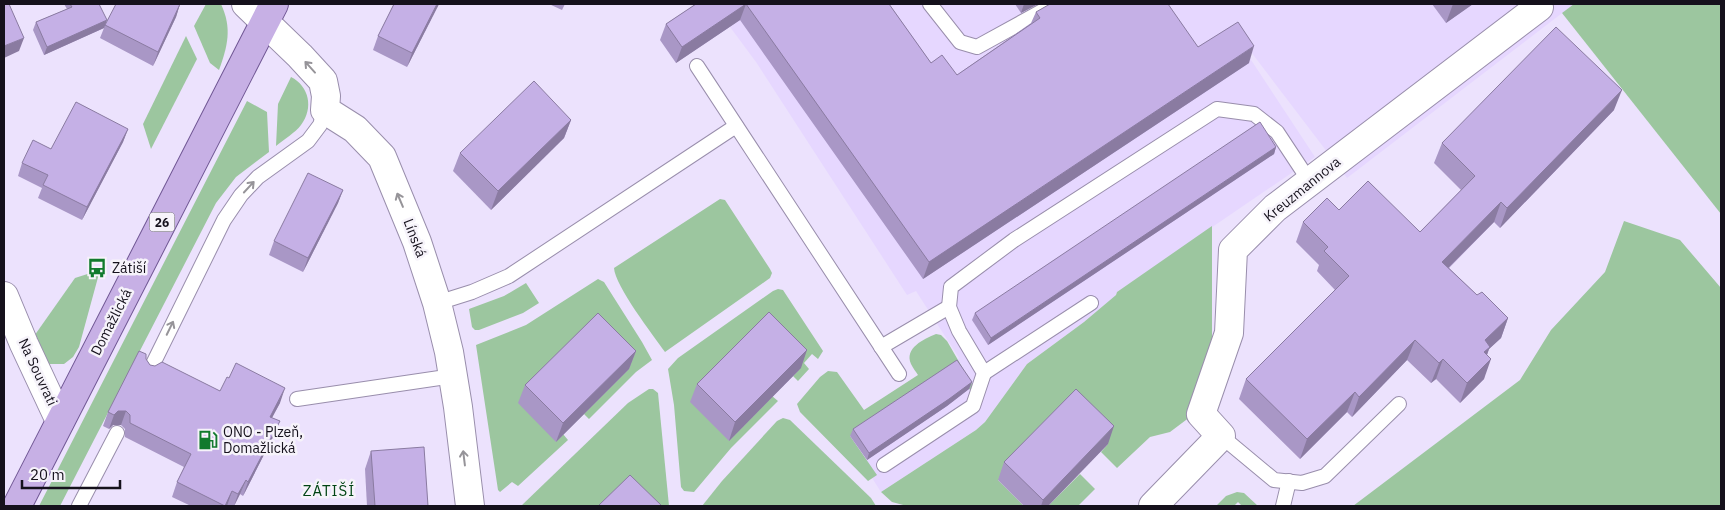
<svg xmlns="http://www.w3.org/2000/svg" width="1725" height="510" viewBox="0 0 1725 510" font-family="'IBM Plex Sans',sans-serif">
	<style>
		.built { fill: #e6d7ff }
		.green { fill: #9cc69f }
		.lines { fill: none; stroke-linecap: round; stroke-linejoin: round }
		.lane-casing { stroke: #998eac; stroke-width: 16 }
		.street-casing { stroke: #998eac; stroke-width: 30 }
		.primary-casing { stroke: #705794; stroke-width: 30 }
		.lane { stroke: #fff; stroke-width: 14 }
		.street { stroke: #fff; stroke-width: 28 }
		.primary { stroke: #c7b0e5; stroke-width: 28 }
		.wall { fill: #a997c6 }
		.shaded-wall { fill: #8a7ba1 }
		.building { fill: #c5b0e6; stroke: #8a7ba1 }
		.oneway { stroke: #969499 }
		.labels { text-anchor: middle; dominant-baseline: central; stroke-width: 5; stroke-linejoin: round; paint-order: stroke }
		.shield { fill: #f6f3fa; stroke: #58555f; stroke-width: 1 }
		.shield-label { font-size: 12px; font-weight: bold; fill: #15111c }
		.street-label { font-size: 14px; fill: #15111c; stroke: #f6f3fa }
		.poi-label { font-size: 14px; fill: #15111c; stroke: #f6f3fa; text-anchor: start }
		.neighbourhood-label { font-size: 15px; letter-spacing: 1px; fill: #014414; stroke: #f6f3fa }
	</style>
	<rect width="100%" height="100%" fill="#ece2fd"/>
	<path class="built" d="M713,4H1574L1347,178L1232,27L1230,28L1315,157L1117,292L1116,295L1084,322L1027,364L985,422L976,430L881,492L844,434L959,358L916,291L907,295L756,62Z"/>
	<g class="green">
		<path d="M206,4H221C232,28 228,45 219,70L210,63L194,26Z"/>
		<path d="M1574,4H1721V214L1562,13Z"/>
		<path d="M186,36L197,59L151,149L143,124Z"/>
		<path d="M291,77C309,86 314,108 301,125C295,133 284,139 276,146L278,104Z"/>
		<path d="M247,101L267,112L269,152L236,177L216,203L60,506H39Z"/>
		<path d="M720,199L725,200L770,269L772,273L770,278L665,352C653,335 615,286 614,268Z"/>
		<path d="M1624,221L1680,240L1721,288V506H1353L1520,380L1551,330L1605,272Z"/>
		<path d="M1212,226V341L1194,414L1170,432L1150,437L1117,468L1101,452L1108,444L998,480L1024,506H907L892,502L881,492L976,430L985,422L1027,364L1084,322L1116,295L1117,292Z"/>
		<path d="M100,270L79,347L73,357L64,364H49L43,359L32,339L75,278Z"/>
		<path d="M598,279L604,282L642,342L652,360L636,372L589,419L584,414L563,434L568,440L518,486L512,482L500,492L498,490L476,345L526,325Z"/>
		<path d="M526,283L539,303L523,313L479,330H475L472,327L469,309L504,296Z"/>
		<path d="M778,289L783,290L823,351L818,359L812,354L804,363L809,369L798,381L793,376L800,368L691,402L729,440L772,396L778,401L731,448L694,492L684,491L681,487L674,405L668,369L678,358L773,291Z"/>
		<path d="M936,334L941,335L947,341L973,386L970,390L956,369L850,436L877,475L868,481L800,412L797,404L820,377L828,371L837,372L864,410L918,375C916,372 913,368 911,364C904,348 924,339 936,334Z"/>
		<path d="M649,389H653L658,393L669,506H521L628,403Z"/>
		<path d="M783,418L790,420L871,498L876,506H702L722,481L777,421Z"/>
		<path d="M1080,474L1095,489L1078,506H1048Z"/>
		<path d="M1237,492L1244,493L1258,506H1242L1238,502L1234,506H1216L1226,496Z"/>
	</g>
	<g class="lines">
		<defs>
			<g id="lane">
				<path d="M930,4L960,42L977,47L1055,4"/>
				<path d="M697,66L899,374"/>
				<path d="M437,303L472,292L509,276L736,126"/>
				<path d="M881,347L949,307"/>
				<path d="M149,372L224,220L241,195L258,177L308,141L320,125L325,110"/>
				<path d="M984,373L1091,303"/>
				<path d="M297,399L453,376"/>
				<path d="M1221,436L1274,480L1302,483L1325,476L1399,404"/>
				<path d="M884,465L973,406L984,373L959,331L949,307L951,287L1014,240L1217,109L1254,114L1277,132L1310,182"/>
				<path d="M79,506L117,433"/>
				<path d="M1283,506L1289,481"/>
			</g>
			<g id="street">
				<path d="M246,4L300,56L323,81L326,96L325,110L355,129L382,157L417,242L437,303L449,352L458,407L470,506"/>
				<path d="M4,296L24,344L60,421"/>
				<path d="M1153,506L1221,436L1201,414L1229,333L1233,250L1275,208L1539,7"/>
			</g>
			<path id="primary" d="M17,506L274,4"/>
		</defs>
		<use href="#lane" class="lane-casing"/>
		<use href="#street" class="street-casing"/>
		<use href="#primary" class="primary-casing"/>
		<use href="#lane" class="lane"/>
		<use href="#street" class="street"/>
		<use href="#primary" class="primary"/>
	</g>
	<g class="wall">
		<path d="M64,4H99L106,24L180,4L176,17L153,66L100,38L104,28L44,55L33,30L36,22L67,9Z"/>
		<path d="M394,4H439L407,67L373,50L378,36Z"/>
		<path d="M549,4H565L562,10Z"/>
		<path d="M696,4H889L931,63L957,75L1031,23L1036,12L1198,47L1249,63L923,279L740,20L676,63L660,40L666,24Z"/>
		<path d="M1015,4H1038L1021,13Z"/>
		<path d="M1432,4H1473L1446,23Z"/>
		<path d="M1614,110L1500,228L1494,222L1449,268L1477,295L1508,318L1501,338L1489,349L1487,355L1484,379L1460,403L1436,379L1431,383L1407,360L1352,417L1347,412L1300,459L1239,399L1246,379L1335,290L1317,271L1319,265L1296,242L1303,222L1339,210L1420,232L1461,190L1434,163L1442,143Z"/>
		<path d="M571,120L564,138L491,210L453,171L460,153Z"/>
		<path d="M128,129L123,142L82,220L38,198L42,188L18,176L22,163L51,149Z"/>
		<path d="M1276,147L1274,154L988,345L972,320L975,313Z"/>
		<path d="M343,190L338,203L303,272L269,255L274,241Z"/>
		<path d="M636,351L629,369L556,442L518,403L525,385Z"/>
		<path d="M146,359L150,365L220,391L280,403L272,417L274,435L243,496L240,494L234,506L227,505V506H191L172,497L177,482L184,467L125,437V429L121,425H113L109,429L103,426L108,412Z"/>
		<path d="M801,368L729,441L690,402L697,384Z"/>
		<path d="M972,382L969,389L947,406L867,460L850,436L853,429Z"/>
		<path d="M1108,444L1048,506H1024L998,480L1004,462Z"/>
		<path d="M371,451L428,506H367L365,469Z"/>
	</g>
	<g class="shaded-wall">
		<path d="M180,4L176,17L153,66L158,52Z"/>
		<path d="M437,4H439L407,67L412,53Z"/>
		<path d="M746,4L740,20L676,63L682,47Z"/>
		<path d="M1024,4H1038L1021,13Z"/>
		<path d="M1453,4H1473L1446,23Z"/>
		<path d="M107,20L104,28L44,55L47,47Z"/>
		<path d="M24,38L19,51L4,58V46Z"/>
		<path d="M1254,46L1249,63L923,279L929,262Z"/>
		<path d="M1622,90L1614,110L1500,228L1507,208Z"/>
		<path d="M571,120L564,138L491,210L498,191Z"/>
		<path d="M128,129L123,142L82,220L87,207Z"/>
		<path d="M1276,147L1274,154L988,345L991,338Z"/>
		<path d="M343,190L338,203L303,272L308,258Z"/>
		<path d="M1501,202L1494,222L1435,281L1442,262Z"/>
		<path d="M1508,318L1501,338L1489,349L1483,366L1485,340Z"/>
		<path d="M1415,340L1407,360L1352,417L1359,397Z"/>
		<path d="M807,350L801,368L729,441L735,422Z"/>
		<path d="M636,351L629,369L556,442L563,423Z"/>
		<path d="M1443,359L1436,379L1431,383L1439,363Z"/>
		<path d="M1491,359L1484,379L1460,403L1467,383Z"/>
		<path d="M972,382L969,389L947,406L867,460L869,453Z"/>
		<path d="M285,388L280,403L265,431L270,417Z"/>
		<path d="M1355,392L1347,412L1300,459L1307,439Z"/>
		<path d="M118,411H126L121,425H113L109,429L114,415Z"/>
		<path d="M280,421L274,435L243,496L248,482Z"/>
		<path d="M1114,426L1108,444L1048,506H1041L1043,500Z"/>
		<path d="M246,480L240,494L234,506L238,494Z"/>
		<path d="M232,491L227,506H225Z"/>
	</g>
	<g class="building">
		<path d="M4,4H9L24,38L4,46Z"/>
		<path d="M70,4H99L107,20L47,47L36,22L72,7Z"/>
		<path d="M116,4H180L158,52L105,25Z"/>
		<path d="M394,4H437L412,53L378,36Z"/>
		<path d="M696,4H889L931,63L942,55L957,75L1040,18L1036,12L1050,4H1168L1198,47L1238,22L1254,46L929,262L746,4L682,47L666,24Z"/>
		<path d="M1556,27L1622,90L1507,208L1501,202L1442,262L1477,295L1482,292L1508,318L1485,340L1490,347L1484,352L1491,359L1467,383L1443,359L1439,363L1415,340L1359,397L1355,392L1307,439L1246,379L1349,276L1324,251L1328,247L1303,222L1327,198L1339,210L1368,181L1420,232L1475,176L1442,143Z"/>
		<path d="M534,81L571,120L498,191L460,153Z"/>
		<path d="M76,102L128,129L87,207L43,185L48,175L22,163L33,140L51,149Z"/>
		<path d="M1260,122L1276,147L991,338L975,313Z"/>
		<path d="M308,173L343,190L308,258L274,241Z"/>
		<path d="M769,312L807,350L735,422L697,384Z"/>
		<path d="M598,313L636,351L563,423L525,385Z"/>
		<path d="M139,351L146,354V359L150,365L155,366L162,362L220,391L227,377L229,378L236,363L285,388L270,417L280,421L248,482L246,480L238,494L232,491L225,506L177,482L191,454L130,423V415L126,411H118L114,415L108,412Z"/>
		<path d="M957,360L972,382L949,399L869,453L853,429Z"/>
		<path d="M1076,389L1114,426L1043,500L1004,462Z"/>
		<path d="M424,447L428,506H375L371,451Z"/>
		<path d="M630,475L662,506H598Z"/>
	</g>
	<defs><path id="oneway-shaft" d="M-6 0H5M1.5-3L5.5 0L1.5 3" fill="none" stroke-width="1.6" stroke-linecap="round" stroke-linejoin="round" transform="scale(1.25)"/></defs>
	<g class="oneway">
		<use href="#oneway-shaft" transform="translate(310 67) rotate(-132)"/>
		<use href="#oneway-shaft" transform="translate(249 187) rotate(-47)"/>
		<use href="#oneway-shaft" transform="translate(400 200) rotate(-113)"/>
		<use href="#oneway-shaft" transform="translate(170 328) rotate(-64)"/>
		<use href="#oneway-shaft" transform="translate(464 458) rotate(-97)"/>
	</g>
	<defs>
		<symbol id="bus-bare" viewBox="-9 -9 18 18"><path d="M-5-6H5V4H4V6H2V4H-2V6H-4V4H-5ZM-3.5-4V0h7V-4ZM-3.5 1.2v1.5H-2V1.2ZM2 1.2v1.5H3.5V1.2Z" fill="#117a2d" stroke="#f6f3fa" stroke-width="2.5" paint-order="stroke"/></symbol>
		<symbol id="fuel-bare" viewBox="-9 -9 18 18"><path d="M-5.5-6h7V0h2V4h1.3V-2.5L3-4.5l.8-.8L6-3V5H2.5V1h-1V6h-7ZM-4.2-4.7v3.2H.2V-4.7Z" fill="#117a2d" stroke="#f6f3fa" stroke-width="2.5" paint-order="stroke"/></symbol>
	</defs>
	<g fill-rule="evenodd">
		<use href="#bus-bare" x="83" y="254" width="28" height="28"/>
		<use href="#fuel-bare" x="194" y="426" width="28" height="28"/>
	</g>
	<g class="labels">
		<rect class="shield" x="149.5" y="212.5" width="25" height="19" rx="4"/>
		<g class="shield-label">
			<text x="162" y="222">26</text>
		</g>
		<g class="street-label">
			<text transform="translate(1302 189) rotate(-39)">Kreuzmannova</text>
			<text transform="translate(415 238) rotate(69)">Línská</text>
			<text transform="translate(111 322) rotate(-63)">Domažlická</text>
			<text transform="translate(38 372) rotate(65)">Na Souvrati</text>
		</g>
		<g class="poi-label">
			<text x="112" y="268">Zátiší</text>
			<text x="223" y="432">ONO - Plzeň,<tspan x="223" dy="16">Domažlická</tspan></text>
		</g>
		<g class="neighbourhood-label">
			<text x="329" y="490">ZÁTIŠÍ</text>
		</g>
	</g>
	<rect width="1725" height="510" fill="none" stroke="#15111c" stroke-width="10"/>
	<path d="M22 480v8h98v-8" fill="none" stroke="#15111c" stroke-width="2.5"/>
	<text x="30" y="480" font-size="15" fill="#15111c" stroke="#f6f3fa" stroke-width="4" paint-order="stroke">20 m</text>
</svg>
